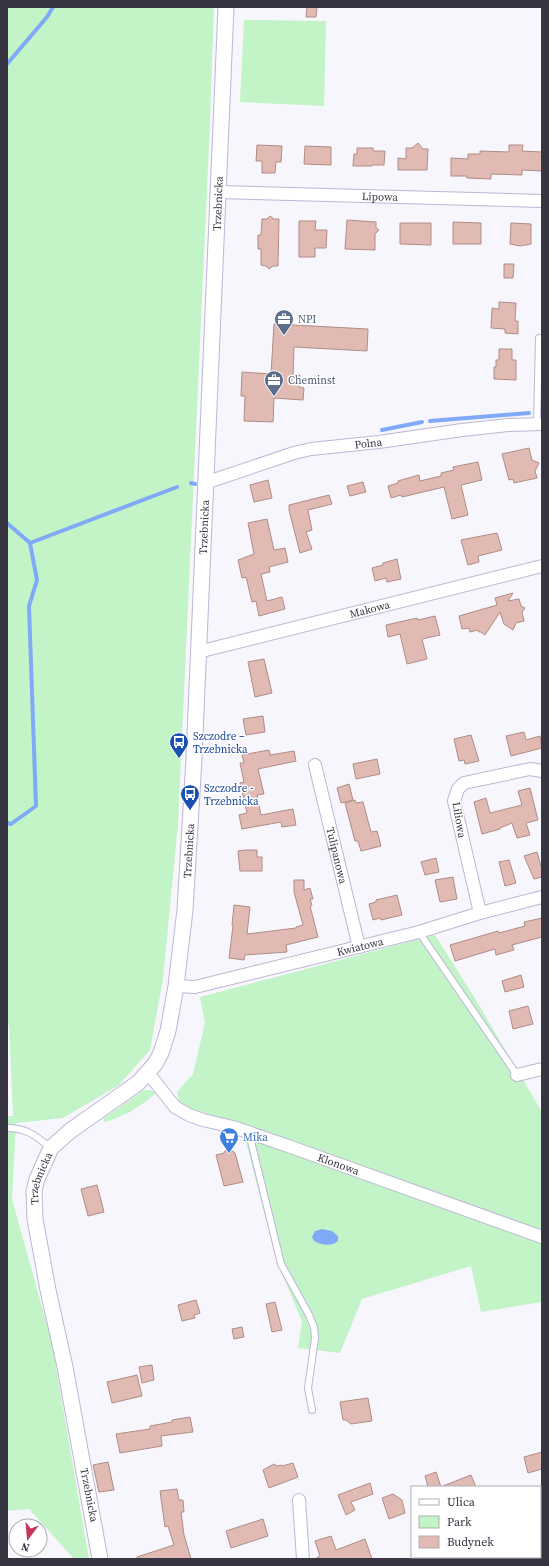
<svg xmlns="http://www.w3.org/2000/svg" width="549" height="1566" viewBox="0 0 549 1566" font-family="'Source Serif 4',serif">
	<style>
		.green { fill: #c2f4c7 }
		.water { fill: #80aaf7 }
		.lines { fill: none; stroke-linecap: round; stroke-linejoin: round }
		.stream { stroke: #80aaf7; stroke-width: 4 }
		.building { fill: #e1bab4; stroke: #b08c86 }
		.service-casing { stroke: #bdb6d7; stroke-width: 8 }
		.minor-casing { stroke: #bdb6d7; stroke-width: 14 }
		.tertiary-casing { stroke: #bdb6d7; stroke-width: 17 }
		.service { stroke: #fff; stroke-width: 6 }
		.minor { stroke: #fff; stroke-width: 12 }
		.tertiary { stroke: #fff; stroke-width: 15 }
		.labels { text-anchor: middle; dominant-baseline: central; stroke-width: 3; stroke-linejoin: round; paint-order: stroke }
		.street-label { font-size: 11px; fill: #373542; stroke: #fff }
		.service-label { font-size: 11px; fill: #4e5e75; stroke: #fff; text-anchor: start }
		.transit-label { font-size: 11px; fill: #164399; stroke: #fff; text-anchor: start }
		.shop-label { font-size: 11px; fill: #366cbe; stroke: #fff; text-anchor: start }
	</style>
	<rect width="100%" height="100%" fill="#f7f6fc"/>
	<g class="green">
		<path d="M7,7H214L209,146L178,824L163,979L150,1050L119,1085L63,1118L16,1123L12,1199L57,1361H55L89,1559H74L29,1509L7,1511V1116H13L9,1025H7Z"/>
		<path d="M244,20L326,21L324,106L240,102Z"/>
		<path d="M435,935L476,1000L542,1112V1302L481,1312L471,1266L362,1299L340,1353L298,1348L302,1321L277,1262L241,1123L194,1110L179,1103L177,1092L193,1074L205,1023L200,997Z"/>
		<path d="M144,1090H150L156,1093C140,1107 124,1117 104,1122V1118Z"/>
	</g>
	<path class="water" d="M322,1229L332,1231L338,1236V1241C331,1247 321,1245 314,1241L312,1237L315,1231Z"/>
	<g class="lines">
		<g class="stream">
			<path d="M7,64L47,17L53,7"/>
			<path d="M430,421L529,413"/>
			<path d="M382,430L422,422"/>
			<path d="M191,483L195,484"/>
			<path d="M7,523L30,543L37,580L29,606L36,806L11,824L7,823"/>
			<path d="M30,543L177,487"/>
		</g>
	</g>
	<g class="building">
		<path d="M307,7H317L316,17H306Z"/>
		<path d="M418,143L423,149H428L427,170H398V158L406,159V148H412Z"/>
		<path d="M257,145L282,146L281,162H276L275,173H262V161H256Z"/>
		<path d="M509,145H523L522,151L542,152V171L522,170V175L491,174V179L467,178V176H451V158L468,159V154H480V151L509,152Z"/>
		<path d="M305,146L331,147V165L304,164Z"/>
		<path d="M357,148H373V151H385L384,165H372V166H353L354,154H357Z"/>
		<path d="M270,216L274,219H279L278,266H273L269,269L266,266L261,265V249H258V235H261L262,219H267Z"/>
		<path d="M347,220L376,222V228L379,230L375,234V250L345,249Z"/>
		<path d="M299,221H316L315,230H327L326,248H315V257H299Z"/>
		<path d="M453,222L481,223V244H453Z"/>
		<path d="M400,223H431V245L400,244Z"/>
		<path d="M511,223L531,224V244L520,246L510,244Z"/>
		<path d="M504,264H514L513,278H504Z"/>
		<path d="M499,302L516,303L515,321H518V334L505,333V329L491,328L492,308L499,309Z"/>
		<path d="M274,324L368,329L367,351L294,347L293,375H300L299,387L304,388L303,400L274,398L273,422L244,421L245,396H241L242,372L271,374Z"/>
		<path d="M499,349H512V360H516V380L494,379V367H496V360H499Z"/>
		<path d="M529,448L532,460L539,463L535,471L537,478L514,483L513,479L509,480L502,454Z"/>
		<path d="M478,462L482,480L461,485L468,515L452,519L444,487L402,497L401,495L391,498L388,486L398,483V481L419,475L420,481L441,476V473L454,470L453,467Z"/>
		<path d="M268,480L272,498L254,502L250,485Z"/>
		<path d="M363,482L366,492L350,496L347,486Z"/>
		<path d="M329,495L332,504L308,510L312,530L306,532L312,549L300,553L289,510V505Z"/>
		<path d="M267,519L274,550L285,548L288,562L269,567L270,572L261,574L267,601L282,597L285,609L259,616L256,601L252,602L246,577L242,578L238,560L254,554L248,523Z"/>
		<path d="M497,533L502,550L478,556L479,562L468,565L461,540Z"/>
		<path d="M397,559L401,579L387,582L386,578L375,581L372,568L383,565V563Z"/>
		<path d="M513,593L508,601L519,599L521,606L525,608L522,612L524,621L516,623L513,630L504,624L500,612L485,635L481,632H479L478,630L470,632L469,628L462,629L459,616L497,605L495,598Z"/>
		<path d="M435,616L440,635L422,639L427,659L407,664L400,634L388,637L386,625L417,618L418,620Z"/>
		<path d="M264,659L272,693L255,697L248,662Z"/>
		<path d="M263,716L265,732L246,735L243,719Z"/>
		<path d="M524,732L526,740L540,736L542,748L511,756L506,736Z"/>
		<path d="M471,735L479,761L465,764L464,760L459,761L454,739Z"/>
		<path d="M269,750L270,755L294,751L296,761L258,769L264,794L257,795L261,815L293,809L296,825L282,827L281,822L242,829L239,815L247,813L240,783L244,782L240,763H244L242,755Z"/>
		<path d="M377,759L380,774L356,779L353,764Z"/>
		<path d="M349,784L353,800L341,803L337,788Z"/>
		<path d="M530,788L538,820L526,823L530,835L517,838L512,823L500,828V829L482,834L474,802L486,798L490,813L522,805L518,791Z"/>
		<path d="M355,800L356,803L363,802L371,832L377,831L381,846L361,851L358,841H355L345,803Z"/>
		<path d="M246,850H257V857H262V871H240L238,851Z"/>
		<path d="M537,852L542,870V877L534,879L524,856Z"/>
		<path d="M436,858L439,872L425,875L421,862Z"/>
		<path d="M509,860L516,883L505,886L499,862Z"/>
		<path d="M453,877L457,899L440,902L435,880Z"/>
		<path d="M294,880H304V890L310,888L313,899H310L312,905L310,906L318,937L286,945L287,952L245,955L244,960L229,958L233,926L232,925L234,905L250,907L247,934L296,928V927L303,925L294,892Z"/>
		<path d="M397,895L402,915L381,920L380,918L373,920L369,904L376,902V900Z"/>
		<path d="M542,918V937L512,945L514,950L496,955L495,949L455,961L450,945L498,931L499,933L525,926L524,922Z"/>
		<path d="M521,975L524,987L505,992L502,981Z"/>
		<path d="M528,1006L533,1024L513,1029L509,1011Z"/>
		<path d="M230,1149L235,1153L243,1182L224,1186L216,1155L224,1153L225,1151Z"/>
		<path d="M97,1185L104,1212L88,1216L81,1189Z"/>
		<path d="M196,1300L200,1313L194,1315L195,1318L182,1321L178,1305Z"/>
		<path d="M275,1302L282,1330L272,1332L266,1304Z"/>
		<path d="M242,1327L244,1337L234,1339L232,1329Z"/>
		<path d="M152,1365L154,1380L142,1383L139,1367Z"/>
		<path d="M137,1375L142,1396L112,1403L107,1382Z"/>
		<path d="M368,1398L372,1421L351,1424L346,1420H343L340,1402Z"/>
		<path d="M190,1417L193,1432L161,1436L162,1446L120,1453L116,1434L150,1429V1426L172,1422V1420Z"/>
		<path d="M542,1452V1469L528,1473L524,1457Z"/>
		<path d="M108,1462L114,1490L99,1492L93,1465Z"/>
		<path d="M293,1463L298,1477L269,1488L263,1470L274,1464L277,1466L281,1465L282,1466Z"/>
		<path d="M436,1472L441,1487H428L425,1476Z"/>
		<path d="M471,1475L476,1487H443V1486Z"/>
		<path d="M370,1483L373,1494L351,1502L355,1510L346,1515L338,1495Z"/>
		<path d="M177,1489L179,1500H183L184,1512H181L184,1535L191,1559H137V1557L174,1545L168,1526L165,1527L160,1491Z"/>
		<path d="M393,1494L402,1500L405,1513L389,1519L382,1498Z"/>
		<path d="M263,1519L268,1536L231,1548L226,1531Z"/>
		<path d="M331,1536L336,1550L365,1539L372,1559H315L320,1556L315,1541Z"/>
	</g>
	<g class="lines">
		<defs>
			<g id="service">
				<path d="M537,424L539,338"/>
				<path d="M419,932L517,1075"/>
				<path d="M7,1128C27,1128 36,1136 51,1148"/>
				<path d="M249,1133L281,1264L308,1313L314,1327L315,1338L308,1388L312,1410"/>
			</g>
			<g id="minor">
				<path id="s1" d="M218,192L542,201"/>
				<path id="s2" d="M205,483L294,453L311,449L379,442L462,430L508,425L542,424"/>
				<path id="s3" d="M198,652L542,566"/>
				<path id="s4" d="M315,765L359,947"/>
				<path d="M480,913L454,801L458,789L464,783L530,769L542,771"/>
				<path id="s5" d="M176,986L195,987L419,932L480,913L542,897"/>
				<path id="s6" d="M148,1073L175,1107L189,1115L203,1120L233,1127L291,1147L542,1237"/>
				<path d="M517,1075L542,1069"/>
				<path d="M299,1500L303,1559"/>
				<path d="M540,1525L542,1524"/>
				<path d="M454,1559L459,1557"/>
			</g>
			<g id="tertiary">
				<path id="s7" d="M100,1559L65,1367L48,1290L35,1219L34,1191L37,1179L51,1148L70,1131L138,1083L155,1064L161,1053L168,1031L176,986L185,910L194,759L226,7"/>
			</g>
		</defs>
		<use href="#service" class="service-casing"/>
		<use href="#minor" class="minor-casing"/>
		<use href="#tertiary" class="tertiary-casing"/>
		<use href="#service" class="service"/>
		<use href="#minor" class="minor"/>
		<use href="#tertiary" class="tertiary"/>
	</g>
	<defs>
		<symbol id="office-pin" viewBox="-11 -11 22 30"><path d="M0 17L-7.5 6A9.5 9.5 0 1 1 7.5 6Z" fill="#5c6f8a" stroke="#fff"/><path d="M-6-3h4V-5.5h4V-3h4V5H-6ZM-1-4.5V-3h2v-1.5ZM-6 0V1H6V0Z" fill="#fff"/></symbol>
		<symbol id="bus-pin" viewBox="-11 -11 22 30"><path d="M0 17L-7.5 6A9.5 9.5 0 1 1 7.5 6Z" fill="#1a4fb4" stroke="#fff"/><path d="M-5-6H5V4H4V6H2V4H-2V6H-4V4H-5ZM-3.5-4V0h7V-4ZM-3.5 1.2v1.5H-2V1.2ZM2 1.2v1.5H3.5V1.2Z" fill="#fff"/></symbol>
		<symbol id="supermarket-pin" viewBox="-11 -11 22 30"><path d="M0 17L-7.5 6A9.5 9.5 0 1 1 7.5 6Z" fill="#3f7fe0" stroke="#fff"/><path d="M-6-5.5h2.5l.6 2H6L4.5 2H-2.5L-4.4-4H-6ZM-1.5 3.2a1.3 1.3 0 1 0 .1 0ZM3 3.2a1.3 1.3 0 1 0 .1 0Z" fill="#fff"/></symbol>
	</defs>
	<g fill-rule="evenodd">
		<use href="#office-pin" x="273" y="308" width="22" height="30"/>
		<use href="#office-pin" x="263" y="369" width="22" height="30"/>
		<use href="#bus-pin" x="168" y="731" width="22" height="30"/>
		<use href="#bus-pin" x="179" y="783" width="22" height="30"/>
		<use href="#supermarket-pin" x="218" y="1126" width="22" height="30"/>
	</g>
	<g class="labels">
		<g class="street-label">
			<text stroke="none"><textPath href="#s1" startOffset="162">Lipowa</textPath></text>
			<text stroke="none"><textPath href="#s7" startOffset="1420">Trzebnicka</textPath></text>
			<text stroke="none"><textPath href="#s2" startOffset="169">Polna</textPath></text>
			<text stroke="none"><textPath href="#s7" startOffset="1096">Trzebnicka</textPath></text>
			<text stroke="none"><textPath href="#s3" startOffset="177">Makowa</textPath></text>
			<text transform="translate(459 820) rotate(80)">Liliowa</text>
			<text stroke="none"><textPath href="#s7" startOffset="772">Trzebnicka</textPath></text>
			<text stroke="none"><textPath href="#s4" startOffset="93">Tulipanowa</textPath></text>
			<text stroke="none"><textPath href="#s5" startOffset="189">Kwiatowa</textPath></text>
			<text stroke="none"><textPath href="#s6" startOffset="217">Klonowa</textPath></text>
			<text stroke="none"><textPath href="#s7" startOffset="388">Trzebnicka</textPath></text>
			<text transform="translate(89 1495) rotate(79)">Trzebnicka</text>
		</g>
		<g class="service-label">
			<text x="298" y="319">NPI</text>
			<text x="288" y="380">Cheminst</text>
		</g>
		<g class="transit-label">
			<text x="193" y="736">Szczodre –<tspan x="193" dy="13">Trzebnicka</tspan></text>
			<text x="204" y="788">Szczodre -<tspan x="204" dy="13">Trzebnicka</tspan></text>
		</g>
		<g class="shop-label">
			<text x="243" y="1137">Mika</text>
		</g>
	</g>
	<rect width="549" height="1566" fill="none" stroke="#373542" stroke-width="16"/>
	<rect x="411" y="1486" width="130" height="72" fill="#ffffff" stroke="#afaeb3"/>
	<rect x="419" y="1499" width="20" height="6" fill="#ffffff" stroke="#afaeb3"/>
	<text x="447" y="1506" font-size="12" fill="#373542">Ulica</text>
	<rect x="419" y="1516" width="20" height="12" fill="#c2f4c7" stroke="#afaeb3"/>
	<text x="447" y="1526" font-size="12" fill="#373542">Park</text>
	<rect x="419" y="1536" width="20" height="12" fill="#e1bab4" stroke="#afaeb3"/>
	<text x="447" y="1546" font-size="12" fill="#373542">Budynek</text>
	<g transform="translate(28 1538) rotate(196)"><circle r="19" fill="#ffffff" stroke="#afaeb3"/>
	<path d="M0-3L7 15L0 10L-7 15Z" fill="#c5365c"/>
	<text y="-6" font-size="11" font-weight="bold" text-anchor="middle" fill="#373542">N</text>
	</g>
</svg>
